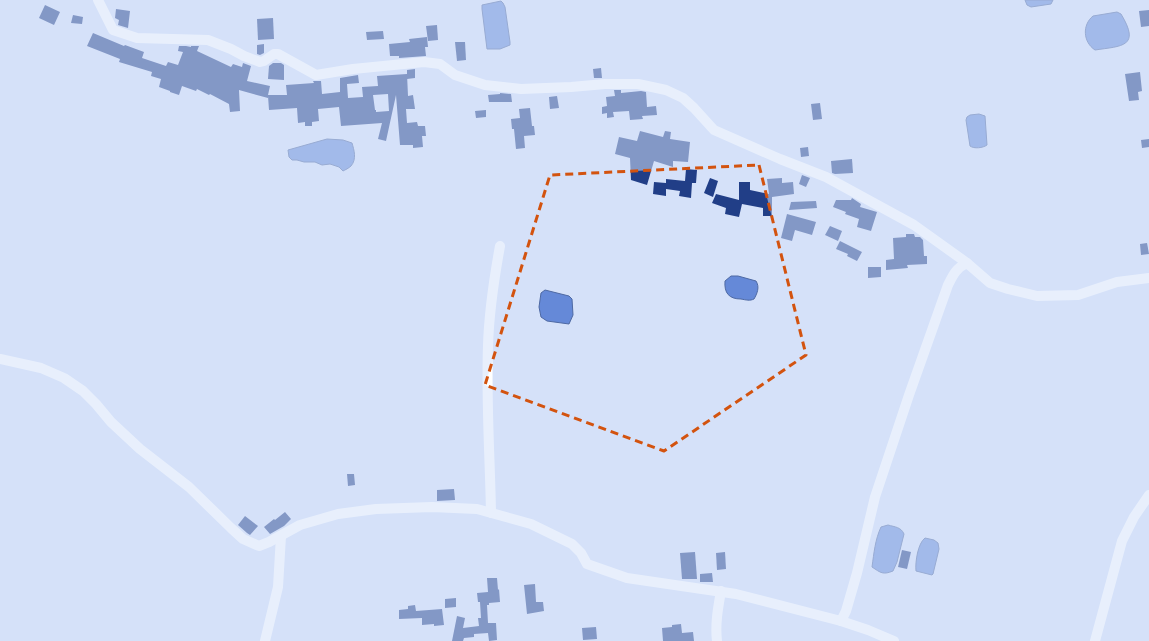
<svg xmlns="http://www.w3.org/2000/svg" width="1149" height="641" viewBox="0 0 1149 641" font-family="Cabin,sans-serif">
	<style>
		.water { fill: #6589d8; stroke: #4e69a3 }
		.building { fill: #213e87; fill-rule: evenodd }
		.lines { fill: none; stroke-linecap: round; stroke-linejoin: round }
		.minor { stroke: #fff; stroke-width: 10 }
		.marked { fill: none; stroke: #d3530f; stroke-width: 3; stroke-dasharray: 8 5; stroke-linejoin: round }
	</style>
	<rect width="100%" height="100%" fill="#d5e1f9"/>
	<g class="water">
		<path d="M1025,0H1053L1051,4L1031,7L1027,5Z"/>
		<path d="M501,1L503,3L505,7L510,42V45L500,49H487L482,9V5Z"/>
		<path d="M1117,12L1121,14C1141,47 1122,46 1095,50C1083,42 1082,25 1093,16Z"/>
		<path d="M979,114L985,116L987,145C983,148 974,149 970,146L966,120L967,117L970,115Z"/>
		<path d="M327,139L343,140L352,143C354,150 357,159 351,166C349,168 345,170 343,171L339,167L330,164L322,165L315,162H304L297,160H292L289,157L288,150Z"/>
		<path d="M731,276H738L756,281C760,287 757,294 754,299C750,301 746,300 741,299C729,299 724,293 725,281Z"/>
		<path d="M545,290L569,296L572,299L573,315L569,324L547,321L541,317L539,307L541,293Z"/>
		<path d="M888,525C895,527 901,527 904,534L897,562L893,571C883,575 881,573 872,567C874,553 875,540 881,527Z"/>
		<path d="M925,538L934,540L938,543L939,549L933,574L932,575L916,571C915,562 918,543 925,538Z"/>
	</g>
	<g class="building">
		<path d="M45,5L60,12L54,25L39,18Z"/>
		<path d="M116,9L130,11L128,28L118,25L119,20L115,18Z"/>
		<path d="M1149,10V26L1141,27L1139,11Z"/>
		<path d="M73,15L83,17L82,24L71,23Z"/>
		<path d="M273,18L274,39L258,40L257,19Z"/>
		<path d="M437,25L438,40L428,41L426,26Z"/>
		<path d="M383,31L384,39L367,40L366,32Z"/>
		<path d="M93,33L124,46L125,45L144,52L142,58L166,66L168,62L178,65L183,52L178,51L179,46H186L191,47V46H199L197,51L231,67L233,64L242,67L243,63L251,66L247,81L270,86L268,95H287L286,85L314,83L313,81H321L322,94L340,92V78L358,75L359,83L347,84L348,98L363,97L362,87L378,86L377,76L407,74L408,96L413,95L415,109H406L407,123L417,122L418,126H425L426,136H422L423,147L413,148V145H400L396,95L386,141L378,139L382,123L341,126L339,107L318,109L319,121L312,122V126H305V122L298,123L297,108L269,110L268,96V98L239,90L240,111L230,112L229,104L210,94L209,95L197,89L196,91L182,86L179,95L170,92V91L159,87L161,79L151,76L152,72L119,62L120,59L87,46ZM388,94L389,111L376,112V110H375L373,95Z"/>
		<path d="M427,37L428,47H425L426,56L399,58V56H390L389,44L410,42L409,39Z"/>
		<path d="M455,42H465L466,60L457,61Z"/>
		<path d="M264,44V53L260,55L257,54V45Z"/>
		<path d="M273,63H281L284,65V80L268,79L269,66Z"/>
		<path d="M601,68L602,78H594L593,69Z"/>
		<path d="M415,69V78L407,79V70Z"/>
		<path d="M1140,72L1142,91L1138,92L1139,100L1129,101L1125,74Z"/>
		<path d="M614,90H621V93L641,91L646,92L647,107L656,106L657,115L642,116L643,119L630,120L629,111L613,112L614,117L607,118V113L602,114V107L607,106L606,97L615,96Z"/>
		<path d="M500,93L511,94L512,102H489L488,95L500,94Z"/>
		<path d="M557,96L559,108L550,109L549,97Z"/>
		<path d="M820,103L822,119L813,120L811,104Z"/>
		<path d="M530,108L532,126H534L535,135L524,136L525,148L516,149L514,129H512L511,119L520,118L519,109Z"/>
		<path d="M486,110V117L476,118L475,111Z"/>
		<path d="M640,131L663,137L665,131L671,132L670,139L690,142L688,162L673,161V167L654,161L647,185L631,180L630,158L615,154L619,137L637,141Z"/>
		<path d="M1149,139V147L1142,148L1141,140Z"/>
		<path d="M808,147L809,156L801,157L800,148Z"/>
		<path d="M852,159L853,173L835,174L832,173L831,161Z"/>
		<path d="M686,169L697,170L696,183H692L691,198L679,196L680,191L666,189V196L653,194L654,182L666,183V179L685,181Z"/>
		<path d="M802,175L810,178L806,187L799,184Z"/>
		<path d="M710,178L718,181L713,197L704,193Z"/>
		<path d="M782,178V183L793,182L794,194L772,197V216H763V208L742,204L739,217L725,214L726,208L712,203L716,194L739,200V182H750V190L769,194L767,179Z"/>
		<path d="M852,198L861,204L860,207L877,212L871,231L857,227L859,219L845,214L846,212L833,207L836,200H851Z"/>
		<path d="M816,201L817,208L789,210L791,202Z"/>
		<path d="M787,214L816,222L812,235L795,230L792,241L781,238Z"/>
		<path d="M830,226L842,231L838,241L825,235Z"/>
		<path d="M906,234H914L915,237H920L923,240L924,256H927V264L907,265L908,268L886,270V260L894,259L893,238L906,237Z"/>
		<path d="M840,241L862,252L857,261L847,256L848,254L836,249Z"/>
		<path d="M1147,243L1149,254L1141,255L1140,244Z"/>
		<path d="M868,267H881V277L868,278Z"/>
		<path d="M347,474H354L355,485L348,486Z"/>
		<path d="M454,489L455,500L437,501V490Z"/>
		<path d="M285,512L291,519L284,526L270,534L264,527L274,519L275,520Z"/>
		<path d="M245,516L258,526L250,535L247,533L238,525Z"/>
		<path d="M902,550L911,552L907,569L898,567Z"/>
		<path d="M695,552L697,579H682L680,553Z"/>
		<path d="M725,552L726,569L717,570L716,553Z"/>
		<path d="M712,573L713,582H700V574Z"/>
		<path d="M487,578H497L498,590L499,589L500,602L489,603V605H487L488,623H496L497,640L489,641L488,633L474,634V637L464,638L463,641H452L457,616L465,618L463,628L479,626L478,618H481L480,602H478L477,593L488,592Z"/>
		<path d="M535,584L536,602H543L544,611L527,614L524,585Z"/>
		<path d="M456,598V607L445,608V599Z"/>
		<path d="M415,605L416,611L442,609L444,625L434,626V624L422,625V618L399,619V610L408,609V606Z"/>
		<path d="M681,624L682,633L693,632L694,641H663L662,628L672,627V625Z"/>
		<path d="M596,627L597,639L583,640L582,628Z"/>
	</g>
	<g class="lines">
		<g class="minor">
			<path d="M98,0L113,30L137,38L208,40L231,49L244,56L260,62L264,61L274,54H278L316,75L353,69L424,62L440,64L455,75L485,85L521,89L571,87L605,84H638L666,90L683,98L694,108L714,130L780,159L826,177L914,225L967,263"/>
			<path d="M0,359L41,368L64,378L83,391L96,404L111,422L140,449L189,487L231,528L243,539L259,546L269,542L300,525L338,514L376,509L432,507L477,509L531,524L572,544L581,553L587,564L627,578L736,594L841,621L868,630L894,641"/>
			<path d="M491,513C490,457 486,402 488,346C489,312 494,279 500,246"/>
			<path d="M841,621L846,611L857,573L875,497L909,395L948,285C953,275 956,268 967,263L990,283L1008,289L1037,296L1078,295L1117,282L1149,278"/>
			<path d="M265,641L278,587L281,536"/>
			<path d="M717,641C715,624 718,608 721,591"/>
			<path d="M1095,641L1122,541L1134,517L1149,495"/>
		</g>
	</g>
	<path d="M0 0H1149V641H0ZM759,165L806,355L664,451L485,385L550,175Z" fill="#d5e1f9" fill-opacity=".55" fill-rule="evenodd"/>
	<path class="marked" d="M759,165L806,355L664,451L485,385L550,175Z"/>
</svg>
